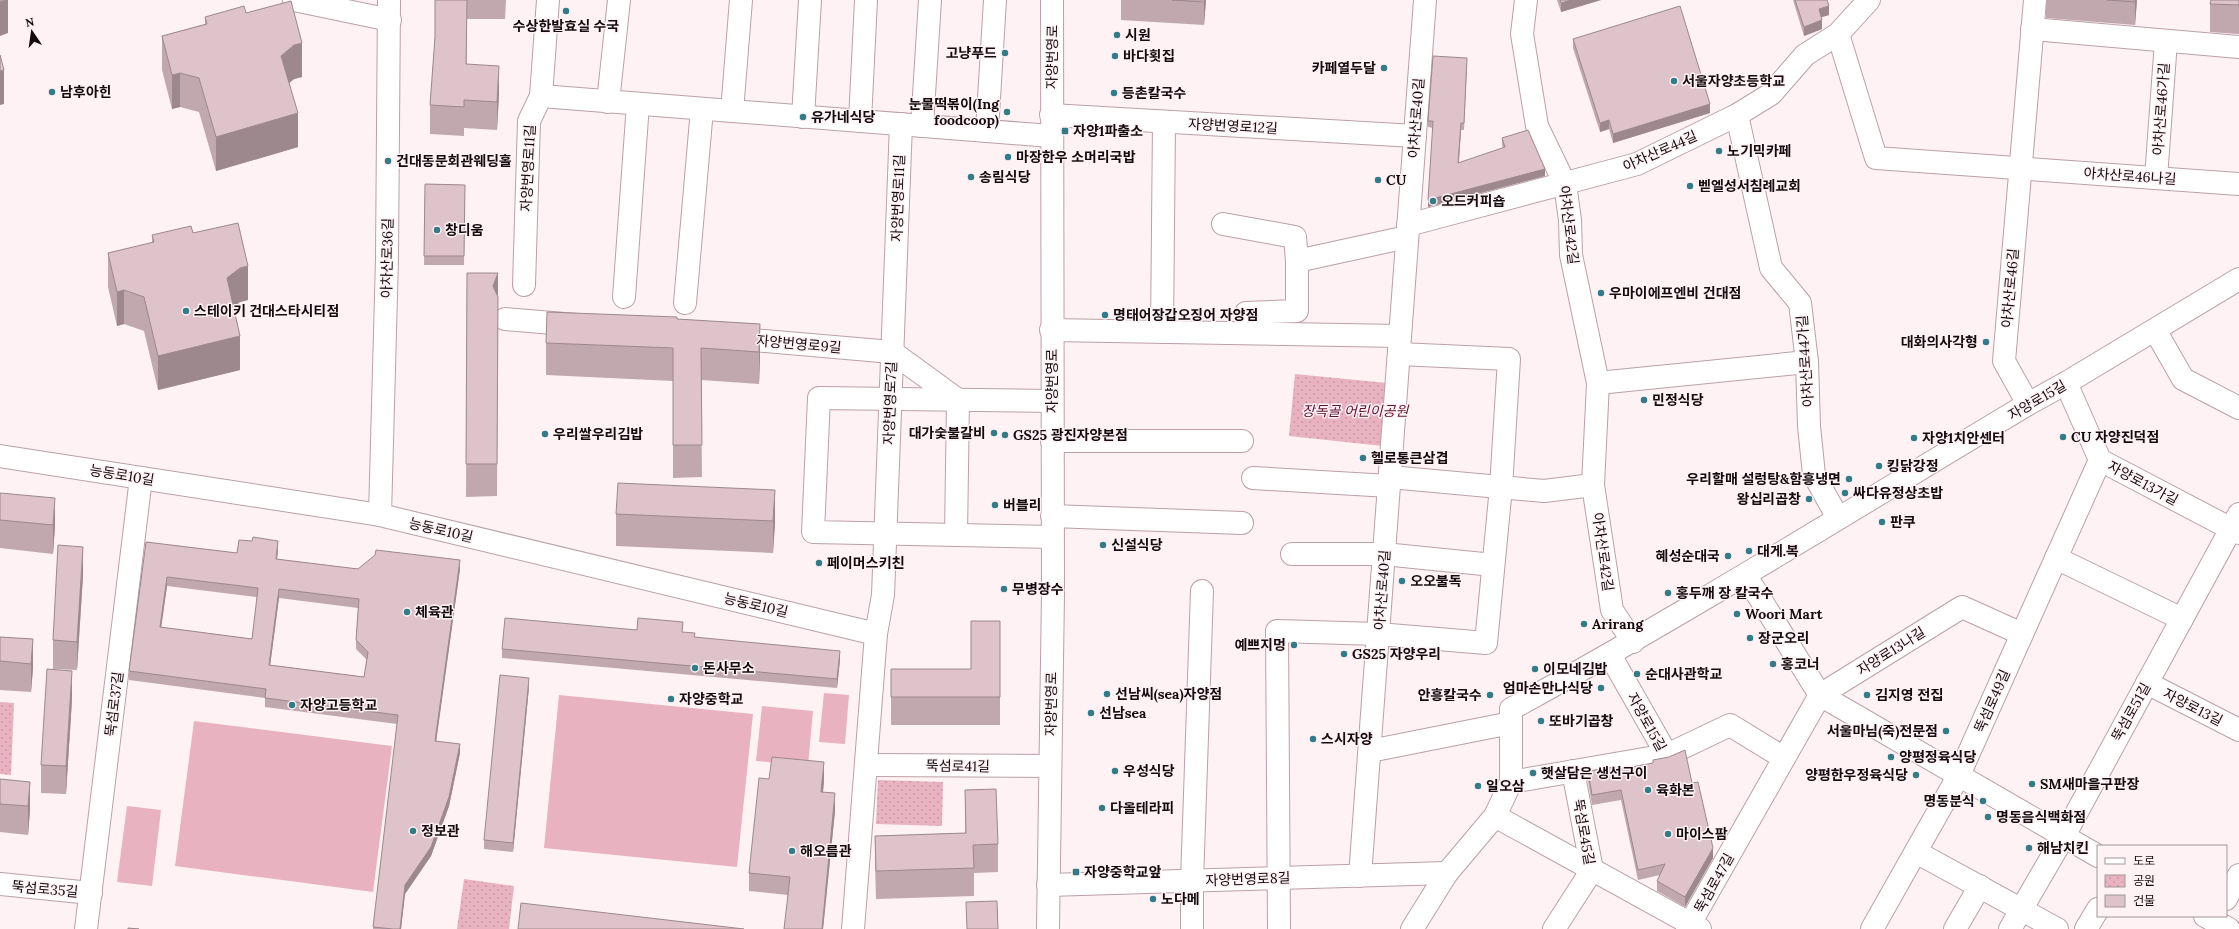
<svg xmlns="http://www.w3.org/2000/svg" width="2239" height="929" viewBox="0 0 2239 929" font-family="Lora,'Noto Sans KR',serif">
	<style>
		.park { fill: url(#park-dots) }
		.pitch { fill: #e9b2c0 }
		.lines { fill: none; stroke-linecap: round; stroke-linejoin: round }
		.minor-casing { stroke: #bba0a7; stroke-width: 24 }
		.minor { stroke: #fff; stroke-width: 22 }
		.wall { fill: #c0a8ae; fill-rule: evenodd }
		.shaded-wall { fill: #9c888d }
		.building { fill: #dfc3ca; stroke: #9c888d; fill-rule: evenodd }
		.poi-dot { fill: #357a87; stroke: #fef2f5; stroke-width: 1.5 }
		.labels { text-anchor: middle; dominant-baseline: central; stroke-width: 3; stroke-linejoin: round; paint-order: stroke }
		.poi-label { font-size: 14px; font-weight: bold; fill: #140b0e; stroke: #fef2f5; text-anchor: start }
		.street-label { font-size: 14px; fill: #140b0e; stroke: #fef2f5 }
		.park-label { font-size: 14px; font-style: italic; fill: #5e1130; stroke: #fef2f5 }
	</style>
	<defs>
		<pattern id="park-dots" width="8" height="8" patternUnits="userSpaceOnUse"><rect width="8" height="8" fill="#e9b2c0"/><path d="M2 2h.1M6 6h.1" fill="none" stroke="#c798a4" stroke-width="1.8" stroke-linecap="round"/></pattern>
	</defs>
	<rect width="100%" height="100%" fill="#fef2f5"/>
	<g class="park">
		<path d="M1295,374L1397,384L1392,447L1289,436Z"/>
		<path d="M0,702L14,703L11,775L0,774Z"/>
		<path d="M878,780L943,782L942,826L876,824Z"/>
		<path d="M464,879L514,886L509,929H457Z"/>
	</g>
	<g class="pitch">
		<path d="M824,693L849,695L845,744L819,742Z"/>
		<path d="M559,695L753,714L737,867L544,848Z"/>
		<path d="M762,706L813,711L808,766L756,761Z"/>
		<path d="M194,721L392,746L373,892L175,866Z"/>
		<path d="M127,806L161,810L152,886L117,882Z"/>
	</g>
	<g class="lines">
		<defs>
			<g id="minor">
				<path d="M294,0L390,20"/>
				<path d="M1526,0L1522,34L1537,126L1565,184L1570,220L1571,255L1598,383L1593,485L1612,610L1633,642"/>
				<path d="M2032,29L2239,47"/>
				<path d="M1838,34L1876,158L2239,184"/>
				<path d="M541,96L1051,136"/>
				<path d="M608,102L619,0"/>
				<path d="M732,111L741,0"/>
				<path d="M1051,115L1415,136"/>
				<path d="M1737,115L1771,268L1800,303L1807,362L1809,426L1814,475L1838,518"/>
				<path d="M803,117L810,0"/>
				<path d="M860,121L866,0"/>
				<path d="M922,126L930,0"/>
				<path d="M987,131L995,0"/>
				<path d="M2156,178L2166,41"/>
				<path d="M1223,224L1295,237L1297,261V311L1246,313"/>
				<path d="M1408,225L1637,164L1737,115L1771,94L1805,55L1838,34L1869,0"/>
				<path d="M1297,261L1407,237"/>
				<path d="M524,285L529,121L541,96L548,0"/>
				<path d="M624,297L638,104"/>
				<path d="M685,303L702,109"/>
				<path d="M505,319L576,325"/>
				<path d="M1051,330L1400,336"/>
				<path d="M2155,330L2183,379L2239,408"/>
				<path d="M1162,332L1164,122"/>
				<path d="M730,338L892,352L958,400L956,535"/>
				<path d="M1598,383L1807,362"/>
				<path d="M2066,383L2100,460L2239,533"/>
				<path d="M1052,401L819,398L813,532L1052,537"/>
				<path d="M2028,404L2004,361L2035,0"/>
				<path d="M1052,441H1242"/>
				<path d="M0,456L380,515L876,634"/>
				<path d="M1390,477L1544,491L1593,485"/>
				<path d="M1253,478L1389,486"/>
				<path d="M380,515L387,259L389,0"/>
				<path d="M1052,516L1242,523"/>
				<path d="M1292,554H1384L1493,565"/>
				<path d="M2056,558L2182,619"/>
				<path d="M1746,576L1820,695L2098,856"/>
				<path d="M1610,655L1667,755"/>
				<path d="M2147,683L2239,730"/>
				<path d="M1370,751L1511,723"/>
				<path d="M866,765L1050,766"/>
				<path d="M1511,782L1667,755L1730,725L1784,758"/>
				<path d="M1495,816L1700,929"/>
				<path d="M1916,852L2057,929"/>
				<path d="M1360,876L1425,0"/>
				<path d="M0,884L91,893"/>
				<path d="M1048,885L1447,873"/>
				<path d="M2226,899L2239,875"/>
				<path d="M2205,916L2229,929"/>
				<path d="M86,929L141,478"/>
				<path d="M853,929L876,634L883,595L901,124"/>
				<path d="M1048,929L1053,594L1052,0"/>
				<path d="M1192,929V881L1202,591"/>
				<path d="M1279,929L1277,631L1378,634L1486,643L1501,487L1509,359L1399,354"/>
				<path d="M1412,929L1447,873L1495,816L1511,782V709C1687,613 1856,507 2028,404L2066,383L2239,279"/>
				<path d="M1554,929L1592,870L1573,771"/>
				<path d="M1687,929L1820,695L1962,607L2022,634"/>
				<path d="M1872,929L1959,775L2100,460"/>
				<path d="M1955,929L1980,886"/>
				<path d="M2010,929L2064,836L2239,514"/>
				<path d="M2086,929L2098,909"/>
			</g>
		</defs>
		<use href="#minor" class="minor-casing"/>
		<use href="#minor" class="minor"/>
	</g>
	<g class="wall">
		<path d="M435,0H506L505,19H467L466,64L499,94L497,130L464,128V136L430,134V105L435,37Z"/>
		<path d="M1121,0H1206L1204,25L1121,20Z"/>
		<path d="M1557,0H1601L1561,12Z"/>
		<path d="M1793,0H1827L1829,15L1821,17L1822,29L1804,36Z"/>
		<path d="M2046,0H2137L2135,25L2046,18Z"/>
		<path d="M2239,0V34L2210,32V4Z"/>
		<path d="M246,13L302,77L294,79L289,83L298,147L216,171L199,112L180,107L172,109L162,70V36L205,24V17Z"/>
		<path d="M1573,39L1710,113L1613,143L1609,129L1600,132L1573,48Z"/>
		<path d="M1467,64L1464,130H1461L1459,163L1503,148L1502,145V138L1545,176L1428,207L1433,128L1428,127V121Z"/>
		<path d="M425,184L465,185L464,265H424Z"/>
		<path d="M193,233L248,300L240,302L233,307L240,370L158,390L144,331L124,324L117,326L108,287V253L152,243V235Z"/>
		<path d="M467,273H498L497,496L466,497Z"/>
		<path d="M677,319L760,324V357L759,384L701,380L702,477L673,478V381L546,375V343Z"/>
		<path d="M775,490V522L773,553L616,546V514Z"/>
		<path d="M0,493L55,526L53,554L0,548Z"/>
		<path d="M146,542L237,553L278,550L277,559L358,569H460L436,741L460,753L449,806L431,856L405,894L401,929H373L397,724L265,707V698L129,680V671ZM167,586L257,597L252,639L161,627ZM279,598L358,608L356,640V649L367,660L364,677L270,665Z"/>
		<path d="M83,575L77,670L53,669V640Z"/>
		<path d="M1000,621V725H891V669H971Z"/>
		<path d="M637,630L683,632L695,637L840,660L837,688L502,658V649Z"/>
		<path d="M0,637L33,639V668L31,692L0,690Z"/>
		<path d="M529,687L513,852L484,849V840Z"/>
		<path d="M72,699L66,794L41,793V765Z"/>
		<path d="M1653,760L1692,783L1713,858L1685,907L1657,891V881L1660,875L1638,880L1621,800L1592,805L1588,781V771L1615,770L1653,763Z"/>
		<path d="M0,779L30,782V810L28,835L0,832Z"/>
		<path d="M769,779L824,781L823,792L835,811L823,929H784L788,895L749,891V873Z"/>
		<path d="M965,790L998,844V872L974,873V896L876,899L875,864V836L965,833Z"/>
	</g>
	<g class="shaded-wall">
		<path d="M6,0H8V33L0,36V2Z"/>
		<path d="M467,0V19L466,92V64Z"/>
		<path d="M1205,0H1206L1204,25V2Z"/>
		<path d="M1571,0H1601L1561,12V3Z"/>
		<path d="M2135,0H2137L2135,25Z"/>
		<path d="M1829,6V15L1819,18V9Z"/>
		<path d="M1822,20V29L1804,36V27Z"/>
		<path d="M302,43V77L294,79L281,90V56L294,45Z"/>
		<path d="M499,66V94L497,130V102Z"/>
		<path d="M4,70V104L0,105V71Z"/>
		<path d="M180,73V107L172,109V75Z"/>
		<path d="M1710,104V113L1613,143V134Z"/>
		<path d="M298,113V147L216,171V137Z"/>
		<path d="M1609,120V129L1600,132V123Z"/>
		<path d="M1461,123V130L1458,170V163Z"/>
		<path d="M1545,169V176L1428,207V200Z"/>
		<path d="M248,266V300L240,302L227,312V278L240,268Z"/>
		<path d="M498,273L497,496L498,305L493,286Z"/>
		<path d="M124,290V324L117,326V292Z"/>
		<path d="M760,324V357L759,384V352Z"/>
		<path d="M240,336V370L158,390V356Z"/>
		<path d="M775,490V522L773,553V521Z"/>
		<path d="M55,498V526L53,554V525Z"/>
		<path d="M278,541V550L276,568V559Z"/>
		<path d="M83,547V575L77,670V642Z"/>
		<path d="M460,560V569L435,750V741Z"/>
		<path d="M167,577V586L160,636V627Z"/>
		<path d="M279,589V598L269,674V665Z"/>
		<path d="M33,639V668L31,692V664Z"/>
		<path d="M840,651V660L837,688V679Z"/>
		<path d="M72,671V699L66,794V766Z"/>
		<path d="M529,678V687L513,852V843Z"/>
		<path d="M460,744V753L449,806L431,856L405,894L401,929H400L405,885Z"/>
		<path d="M824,762V781L821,810V792Z"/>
		<path d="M30,782V810L28,835V806Z"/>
		<path d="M835,793V811L823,929H822Z"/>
		<path d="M1713,848V858L1685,907V897Z"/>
	</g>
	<g class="building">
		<path d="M0,0H6L0,2Z"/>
		<path d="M435,0H467L466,64L499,66L497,102L464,100V107L430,105L435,37Z"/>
		<path d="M1172,0H1205L1204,2Z"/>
		<path d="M1560,0H1571L1561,3Z"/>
		<path d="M1795,0H1827L1829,6L1819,9L1822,20L1804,27Z"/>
		<path d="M2107,0H2135V2Z"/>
		<path d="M2211,0H2239V5L2210,4Z"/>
		<path d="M291,1L302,43L294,45L281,56L298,113L216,137L199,78L180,73L172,75L162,36L207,24L205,17L244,6L246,13Z"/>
		<path d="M1680,6L1710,104L1613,134L1609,120L1600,123L1573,39Z"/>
		<path d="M0,55L4,70L0,71Z"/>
		<path d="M1433,56L1467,58L1464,123H1461L1458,163L1505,147L1502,138L1528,130L1545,169L1428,200L1433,121H1428Z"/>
		<path d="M425,184L465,185L464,256H424Z"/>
		<path d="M238,223L248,266L240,268L227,278L240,336L158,356L144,297L124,290L117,292L108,253L154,242L152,235L191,226L193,233Z"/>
		<path d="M467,273H498L493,286L498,297L497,464H466Z"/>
		<path d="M547,312L677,317V319L760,324L759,352L701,348L702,445H673V348L546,343Z"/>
		<path d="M618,483L775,490L773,521L616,514Z"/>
		<path d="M0,493L55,498L53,525L0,520Z"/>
		<path d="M253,537L278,541L276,559L358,569L375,555L376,550L460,560L435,741L460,744L449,797L431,847L405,885L400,929H393L373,927L398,715L265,698L266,689L129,671L146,542L237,553L239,540L252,541ZM167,577L258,588L252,639L160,627ZM279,589L359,599L356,640L368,652L364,677L269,665Z"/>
		<path d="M58,545L83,547L77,642L53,640Z"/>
		<path d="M505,618L637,630L638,618L683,622L682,632L695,633L694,637L840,651L837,679L502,649Z"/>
		<path d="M971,621H1000V697H891V669H971Z"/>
		<path d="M0,637L33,639L31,664L0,661Z"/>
		<path d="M47,669L72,671L66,766L41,765Z"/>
		<path d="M500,675L529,678L513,843L484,840Z"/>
		<path d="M1685,750L1692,783L1698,782L1713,848L1685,897L1657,881L1665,864L1638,870L1621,790L1592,795L1588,771L1615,767V770L1653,763V760L1669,757Z"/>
		<path d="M772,757L824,762L821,792L835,793L822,929H784L790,877L749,873L759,778L769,779Z"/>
		<path d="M0,779L30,782L28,806L0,804Z"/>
		<path d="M996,789L998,844L973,845L974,868L876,871L875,836L966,833L965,790Z"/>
		<path d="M997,901L998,929H967L966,902Z"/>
		<path d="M521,903L744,929H518Z"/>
		<path d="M128,928L139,929H128Z"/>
	</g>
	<g class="poi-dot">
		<circle cx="566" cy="11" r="4"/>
		<circle cx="1117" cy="35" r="4"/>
		<circle cx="1005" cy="53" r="4"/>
		<circle cx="1115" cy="56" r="4"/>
		<circle cx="1384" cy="68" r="4"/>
		<circle cx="1674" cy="81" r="4"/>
		<circle cx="52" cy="92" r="4"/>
		<circle cx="1114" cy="93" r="4"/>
		<circle cx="1007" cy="112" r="4"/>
		<circle cx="803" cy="117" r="4"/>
		<rect x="1061" y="127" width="8" height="8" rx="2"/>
		<circle cx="1719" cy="151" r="4"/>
		<circle cx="1008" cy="157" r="4"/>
		<circle cx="388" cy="161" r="4"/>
		<circle cx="971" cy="177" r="4"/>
		<circle cx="1378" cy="180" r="4"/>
		<circle cx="1690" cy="186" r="4"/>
		<circle cx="1433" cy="201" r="4"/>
		<circle cx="437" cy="230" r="4"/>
		<circle cx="1601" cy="293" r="4"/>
		<circle cx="186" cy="311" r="4"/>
		<circle cx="1105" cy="315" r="4"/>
		<circle cx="1986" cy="342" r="4"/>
		<circle cx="1644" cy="400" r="4"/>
		<circle cx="994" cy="433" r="4"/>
		<circle cx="545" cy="434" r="4"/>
		<circle cx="1005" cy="435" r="4"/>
		<circle cx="2063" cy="437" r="4"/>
		<circle cx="1914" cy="438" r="4"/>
		<circle cx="1363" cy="458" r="4"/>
		<circle cx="1879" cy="466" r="4"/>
		<circle cx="1849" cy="479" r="4"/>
		<circle cx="1845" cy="493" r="4"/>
		<circle cx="1809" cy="499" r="4"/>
		<circle cx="995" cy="505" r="4"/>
		<circle cx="1882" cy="522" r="4"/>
		<circle cx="1103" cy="545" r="4"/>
		<circle cx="1749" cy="551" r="4"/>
		<circle cx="1728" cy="556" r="4"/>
		<circle cx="819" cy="563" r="4"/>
		<circle cx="1402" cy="581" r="4"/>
		<circle cx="1004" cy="589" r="4"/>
		<circle cx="1668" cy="593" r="4"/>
		<circle cx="407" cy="612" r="4"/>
		<circle cx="1737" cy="614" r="4"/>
		<circle cx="1584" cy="624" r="4"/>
		<circle cx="1750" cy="638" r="4"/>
		<circle cx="1294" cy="645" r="4"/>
		<circle cx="1344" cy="654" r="4"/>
		<circle cx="1773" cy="664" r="4"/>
		<circle cx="695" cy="668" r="4"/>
		<circle cx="1535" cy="669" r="4"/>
		<circle cx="1637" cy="674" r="4"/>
		<circle cx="1601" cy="688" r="4"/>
		<circle cx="1107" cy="694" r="4"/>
		<circle cx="1490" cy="695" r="4"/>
		<circle cx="1867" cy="695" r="4"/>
		<circle cx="671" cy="699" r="4"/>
		<circle cx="292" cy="705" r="4"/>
		<circle cx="1091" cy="713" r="4"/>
		<circle cx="1541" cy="721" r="4"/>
		<circle cx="1946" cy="731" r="4"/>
		<circle cx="1313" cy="739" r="4"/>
		<circle cx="1891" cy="757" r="4"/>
		<circle cx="1115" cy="771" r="4"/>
		<circle cx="1533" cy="773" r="4"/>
		<circle cx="1916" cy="775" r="4"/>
		<circle cx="2032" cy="784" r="4"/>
		<circle cx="1478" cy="786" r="4"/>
		<circle cx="1648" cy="790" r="4"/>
		<circle cx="1983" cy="801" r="4"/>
		<circle cx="1102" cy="808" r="4"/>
		<circle cx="1988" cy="817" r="4"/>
		<circle cx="413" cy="831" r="4"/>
		<circle cx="1668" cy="834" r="4"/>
		<circle cx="2029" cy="848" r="4"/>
		<circle cx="792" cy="851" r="4"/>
		<rect x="1072" y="868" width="8" height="8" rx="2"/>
		<circle cx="1153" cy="899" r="4"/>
	</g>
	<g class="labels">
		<g class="poi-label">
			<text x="566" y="26" text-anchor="middle">수상한발효실 수국</text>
			<text x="1125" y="35">시원</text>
			<text x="997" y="53" text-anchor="end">고냥푸드</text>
			<text x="1123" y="56">바다횟집</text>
			<text x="1376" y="68" text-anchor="end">카페열두달</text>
			<text x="1682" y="81">서울자양초등학교</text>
			<text x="60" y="92">남후아힌</text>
			<text x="1122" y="93">등촌칼국수</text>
			<text x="999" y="104" text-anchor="end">눈물떡볶이(Ing<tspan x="999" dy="16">foodcoop)</tspan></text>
			<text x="811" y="117">유가네식당</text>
			<text x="1073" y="131">자양1파출소</text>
			<text x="1727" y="151">노기믹카페</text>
			<text x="1016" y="157">마장한우 소머리국밥</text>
			<text x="396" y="161">건대동문회관웨딩홀</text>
			<text x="979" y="177">송림식당</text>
			<text x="1386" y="180">CU</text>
			<text x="1698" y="186">벧엘성서침례교회</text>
			<text x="1441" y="201">오드커피숍</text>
			<text x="445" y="230">창디움</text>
			<text x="1609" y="293">우마이에프엔비 건대점</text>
			<text x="194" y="311">스테이키 건대스타시티점</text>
			<text x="1113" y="315">명태어장갑오징어 자양점</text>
			<text x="1978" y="342" text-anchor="end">대화의사각형</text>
			<text x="1652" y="400">민정식당</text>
			<text x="986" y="433" text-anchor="end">대가숯불갈비</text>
			<text x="553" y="434">우리쌀우리김밥</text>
			<text x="1013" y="435">GS25 광진자양본점</text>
			<text x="2071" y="437">CU 자양진덕점</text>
			<text x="1922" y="438">자양1치안센터</text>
			<text x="1371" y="458">헬로통큰삼겹</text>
			<text x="1887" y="466">킹닭강정</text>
			<text x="1841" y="479" text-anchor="end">우리할매 설렁탕&amp;함흥냉면</text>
			<text x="1853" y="493">싸다유정상초밥</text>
			<text x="1801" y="499" text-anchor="end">왕십리곱창</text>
			<text x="1003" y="505">버블리</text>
			<text x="1890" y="522">판쿠</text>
			<text x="1111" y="545">신설식당</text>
			<text x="1757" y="551">대게.복</text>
			<text x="1720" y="556" text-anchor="end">혜성순대국</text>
			<text x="827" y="563">페이머스키친</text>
			<text x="1410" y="581">오오불독</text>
			<text x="1012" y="589">무병장수</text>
			<text x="1676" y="593">홍두깨 장 칼국수</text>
			<text x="415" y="612">체육관</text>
			<text x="1745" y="614">Woori Mart</text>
			<text x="1592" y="624">Arirang</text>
			<text x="1758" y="638">장군오리</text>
			<text x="1286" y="645" text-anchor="end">예쁘지멍</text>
			<text x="1352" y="654">GS25 자양우리</text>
			<text x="1781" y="664">홍코너</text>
			<text x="703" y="668">돈사무소</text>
			<text x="1543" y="669">이모네김밥</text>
			<text x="1645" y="674">순대사관학교</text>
			<text x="1593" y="688" text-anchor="end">엄마손만나식당</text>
			<text x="1115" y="694">선남씨(sea)자양점</text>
			<text x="1482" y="695" text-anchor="end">안흥칼국수</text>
			<text x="1875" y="695">김지영 전집</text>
			<text x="679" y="699">자양중학교</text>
			<text x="300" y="705">자양고등학교</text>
			<text x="1099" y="713">선남sea</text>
			<text x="1549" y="721">또바기곱창</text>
			<text x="1938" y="731" text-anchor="end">서울마님(죽)전문점</text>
			<text x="1321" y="739">스시자양</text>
			<text x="1899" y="757">양평정육식당</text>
			<text x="1123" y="771">우성식당</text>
			<text x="1541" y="773">햇살담은 생선구이</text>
			<text x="1908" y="775" text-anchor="end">양평한우정육식당</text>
			<text x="2040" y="784">SM새마을구판장</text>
			<text x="1486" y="786">일오삼</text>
			<text x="1656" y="790">육화본</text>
			<text x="1975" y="801" text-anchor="end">명동분식</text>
			<text x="1110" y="808">다올테라피</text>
			<text x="1996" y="817">명동음식백화점</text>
			<text x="421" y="831">정보관</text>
			<text x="1676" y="834">마이스팜</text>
			<text x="2037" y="848">해남치킨</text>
			<text x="800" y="851">해오름관</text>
			<text x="1084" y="872">자양중학교앞</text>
			<text x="1161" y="899">노다메</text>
		</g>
		<g class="street-label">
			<text transform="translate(1052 57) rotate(-89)">자양번영로</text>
			<text transform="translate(2161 109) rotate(-86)">아차산로46가길</text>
			<text transform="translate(1416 118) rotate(-86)">아차산로40길</text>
			<text transform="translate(1233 126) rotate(3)">자양번영로12길</text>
			<text transform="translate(1660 151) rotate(-24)">아차산로44길</text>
			<text transform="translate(528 168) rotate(-87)">자양번영로11길</text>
			<text transform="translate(2130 176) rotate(4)">아차산로46나길</text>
			<text transform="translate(898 198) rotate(-88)">자양번영로11길</text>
			<text transform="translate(1569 225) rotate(83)">아차산로42길</text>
			<text transform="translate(387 258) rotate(-89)">아차산로36길</text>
			<text transform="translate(2010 288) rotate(-85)">아차산로46길</text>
			<text transform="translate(799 344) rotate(5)">자양번영로9길</text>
			<text transform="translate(1805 361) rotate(-94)">아차산로44가길</text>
			<text transform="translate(1052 381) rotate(-90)">자양번영로</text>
			<text transform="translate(2037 400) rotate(-30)">자양로15길</text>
			<text transform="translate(890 403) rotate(-88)">자양번영로7길</text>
			<text transform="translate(122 475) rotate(9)">능동로10길</text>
			<text transform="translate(2143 483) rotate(28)">자양로13가길</text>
			<text transform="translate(441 530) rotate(13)">능동로10길</text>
			<text transform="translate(1603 552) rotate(82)">아차산로42길</text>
			<text transform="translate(1382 590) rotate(-86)">아차산로40길</text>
			<text transform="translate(756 605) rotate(13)">능동로10길</text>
			<text transform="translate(1891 651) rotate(-32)">자양로13나길</text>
			<text transform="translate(1992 701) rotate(-66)">뚝섬로49길</text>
			<text transform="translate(114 704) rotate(-83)">뚝섬로37길</text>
			<text transform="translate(1051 704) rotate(-89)">자양번영로</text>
			<text transform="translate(2193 707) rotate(27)">자양로13길</text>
			<text transform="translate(2131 712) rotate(-61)">뚝섬로51길</text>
			<text transform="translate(1647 722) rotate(61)">자양로15길</text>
			<text transform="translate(958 766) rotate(1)">뚝섬로41길</text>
			<text transform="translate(1584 832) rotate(80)">뚝섬로45길</text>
			<text transform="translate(1248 879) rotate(-2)">자양번영로8길</text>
			<text transform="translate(1714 883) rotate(-61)">뚝섬로47길</text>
			<text transform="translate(45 889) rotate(5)">뚝섬로35길</text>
		</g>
		<g class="park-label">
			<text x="1355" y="411">장독골 어린이공원</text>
		</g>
	</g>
	<rect x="2097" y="845" width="130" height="72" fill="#fef2f5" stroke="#a09699"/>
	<rect x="2105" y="858" width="20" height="6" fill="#ffffff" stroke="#a09699"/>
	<text x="2133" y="865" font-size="12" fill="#140b0e">도로</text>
	<rect x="2105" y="875" width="20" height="12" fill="url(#park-dots)" stroke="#a09699"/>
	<text x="2133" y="885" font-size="12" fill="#140b0e">공원</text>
	<rect x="2105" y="895" width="20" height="12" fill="#dfc3ca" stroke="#a09699"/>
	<text x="2133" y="905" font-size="12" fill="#140b0e">건물</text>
	<g transform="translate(32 32) rotate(347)" stroke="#fef2f5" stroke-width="3" paint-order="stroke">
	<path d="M0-3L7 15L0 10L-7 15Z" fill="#140b0e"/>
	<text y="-6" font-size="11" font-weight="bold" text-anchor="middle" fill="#140b0e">N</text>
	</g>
</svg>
